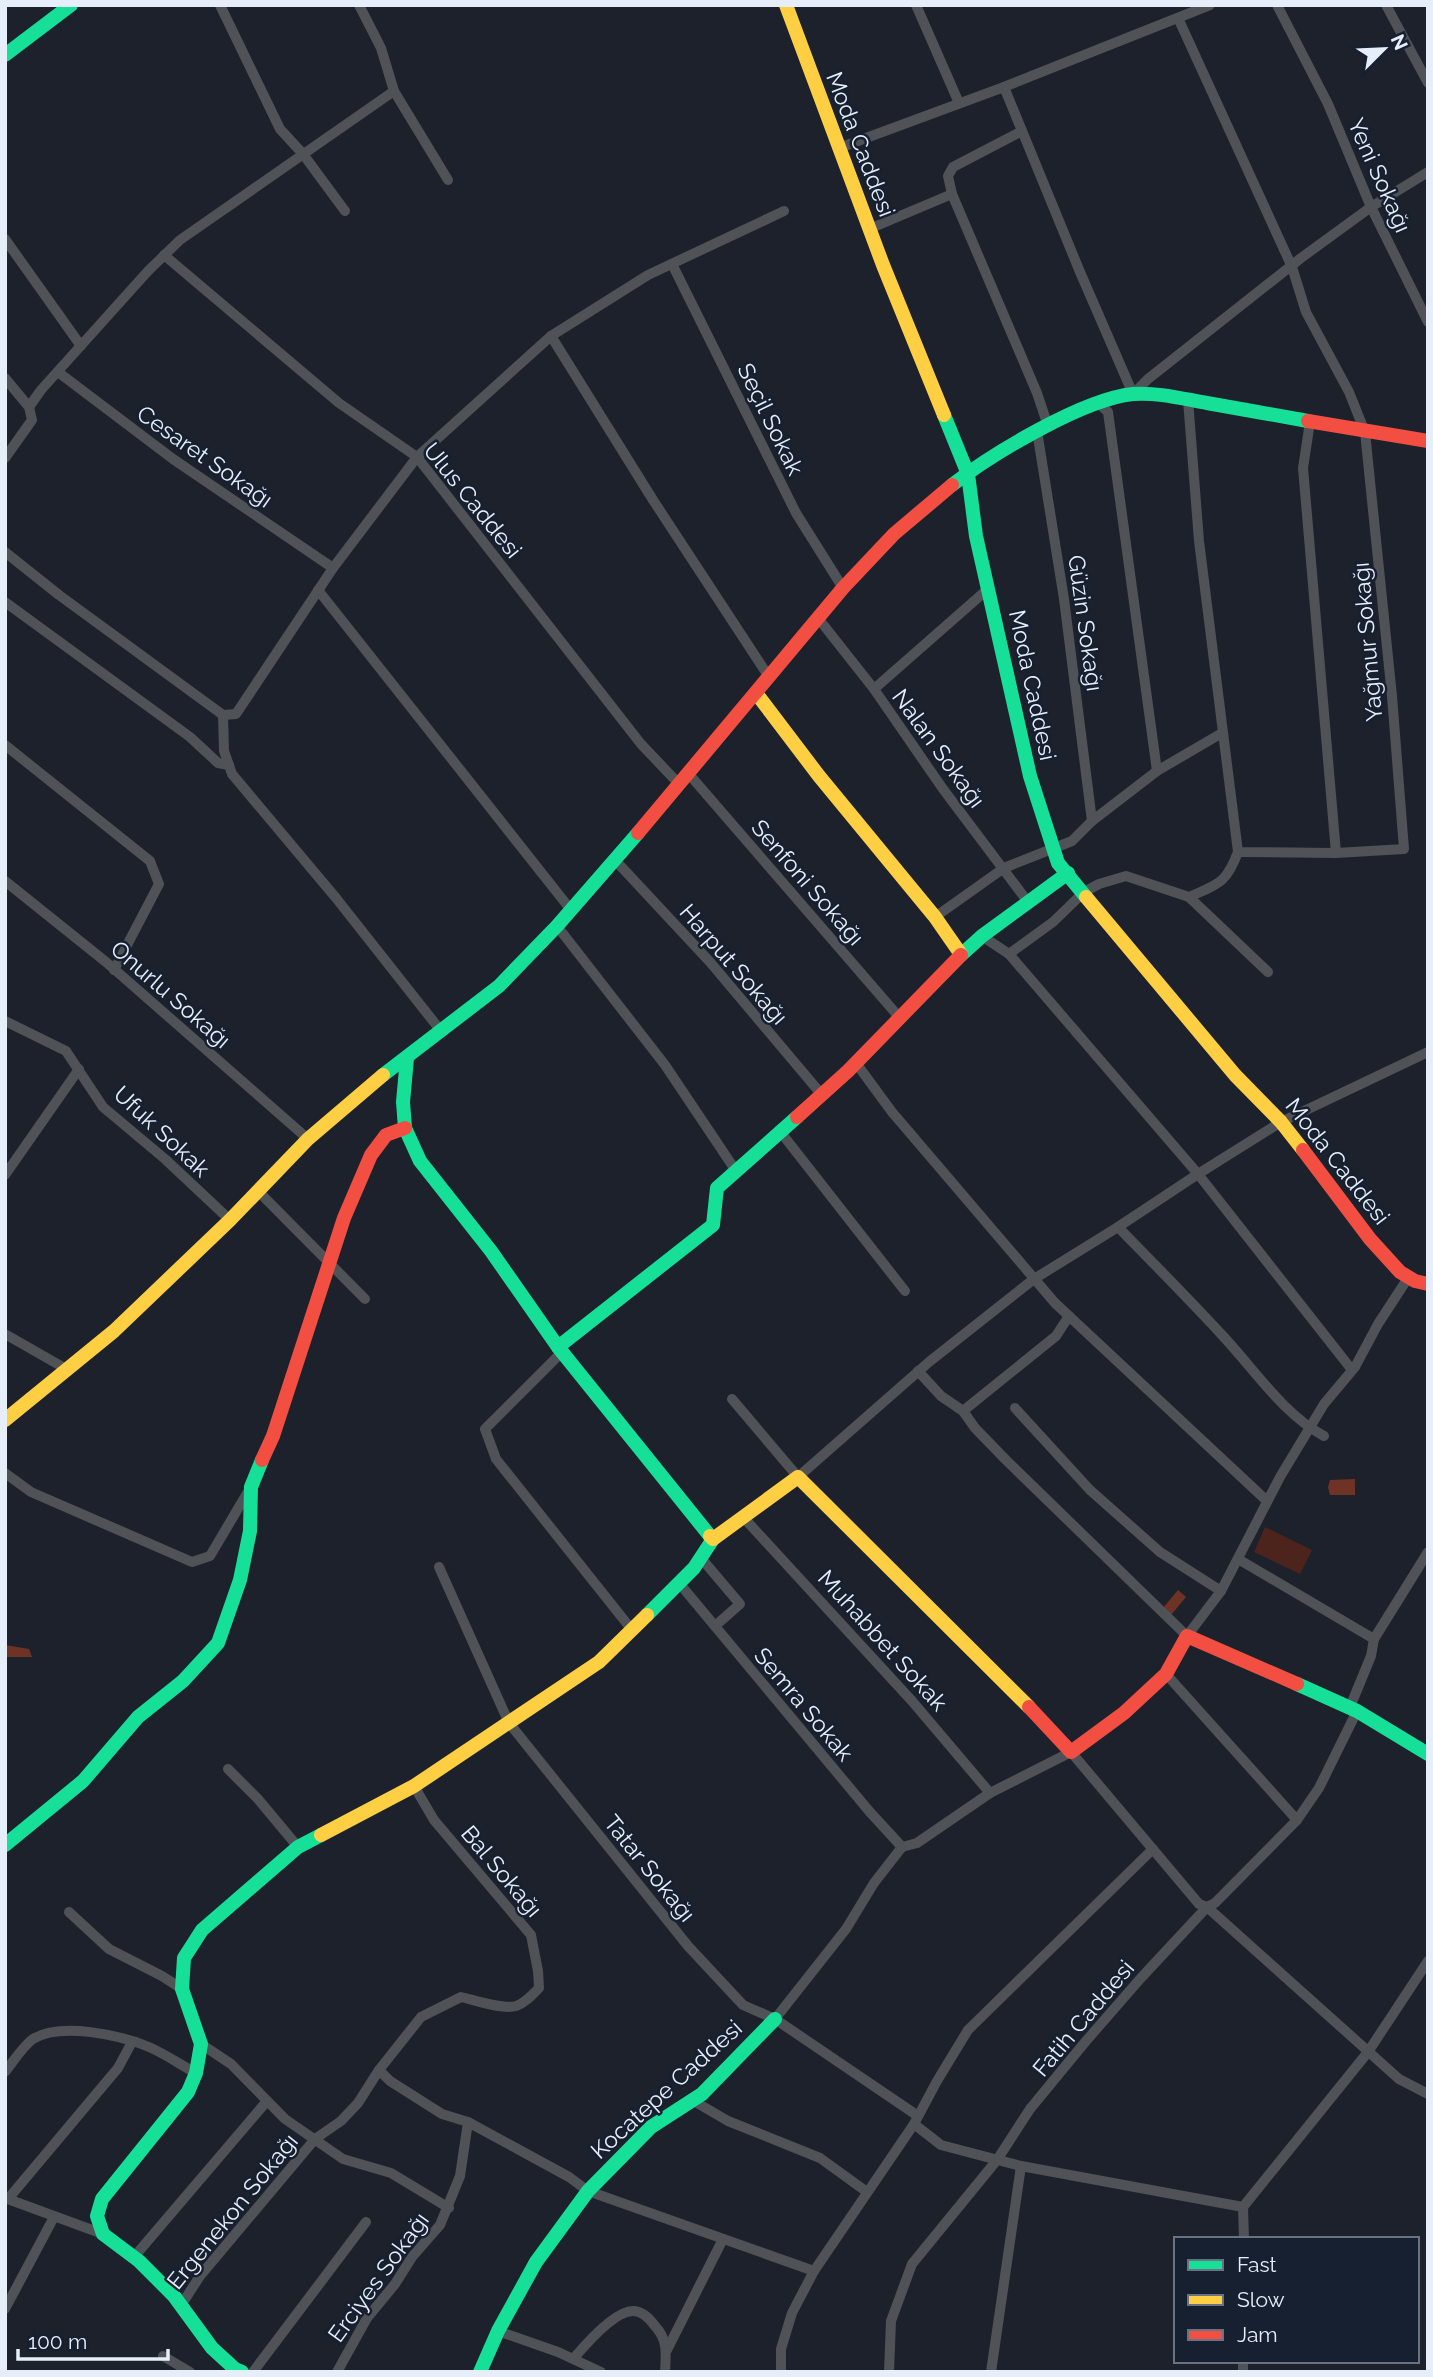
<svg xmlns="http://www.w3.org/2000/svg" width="1433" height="2377" viewBox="0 0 1433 2377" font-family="Raleway,sans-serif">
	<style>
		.green { fill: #4c241b }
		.water { fill: #6f3325 }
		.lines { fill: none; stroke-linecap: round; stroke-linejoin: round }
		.street { stroke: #4f5256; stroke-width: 10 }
		.fast { stroke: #16e098; stroke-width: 14 }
		.slow { stroke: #ffcf43; stroke-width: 14 }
		.jam { stroke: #f24e42; stroke-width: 14 }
		.labels { text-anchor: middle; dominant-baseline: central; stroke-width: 5; stroke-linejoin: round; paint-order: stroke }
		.street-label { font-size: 23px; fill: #e6eef9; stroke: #162031 }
	</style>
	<rect width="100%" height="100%" fill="#1c212b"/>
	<path class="green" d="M1265,1527L1312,1550L1300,1574L1254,1552Z"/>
	<g class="water">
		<path d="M1355,1479V1495H1330L1328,1487L1330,1480Z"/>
		<path d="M1178,1590L1186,1597L1171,1615L1163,1608Z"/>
		<path d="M5,1645L29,1649L32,1657H5Z"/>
	</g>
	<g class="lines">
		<g class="street">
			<path d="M220,5L280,129L303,154L345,211"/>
			<path d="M916,5L959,103"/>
			<path d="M1277,5L1328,104L1371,207L1428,322"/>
			<path d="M1386,5L1428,83"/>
			<path d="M1178,18L1292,267L1306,312L1349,392L1365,432L1392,696L1404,849L1336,853"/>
			<path d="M1004,87L1210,5"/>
			<path d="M394,91L448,180"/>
			<path d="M1022,131L953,167L948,176L952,194L1037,393L1048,426"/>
			<path d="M839,148L1004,87L1080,272L1133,394L1148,379L1301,258L1371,207L1428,172"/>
			<path d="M869,229L952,194"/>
			<path d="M5,239L81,346"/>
			<path d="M164,255L339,403L417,457L641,744L679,784"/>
			<path d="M672,264L796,513L843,588"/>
			<path d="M551,336L653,500L769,677"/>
			<path d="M58,372L173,459L333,568"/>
			<path d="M5,378L29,407L32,420L5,458"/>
			<path d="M1188,400L1199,541L1238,852L1336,853L1303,468L1310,422"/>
			<path d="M1098,403L1108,412L1157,771"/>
			<path d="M29,407L41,390L148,271L180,240L394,91L381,48L359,5"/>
			<path d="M1037,431L1064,599L1092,821"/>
			<path d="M5,552L59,595L223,715L224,751L232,774L336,898L441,1031"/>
			<path d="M318,590L571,910"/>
			<path d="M5,602L190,737L218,763L229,765"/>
			<path d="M818,618L874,689L943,789L1028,902"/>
			<path d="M874,689L989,588"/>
			<path d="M223,715L236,714L333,568L417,457L551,336L648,275L784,211"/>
			<path d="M5,745L150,861L159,884L114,970"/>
			<path d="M688,773L899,1017"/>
			<path d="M615,860L710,962L822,1095"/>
			<path d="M5,881L106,962L308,1139"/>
			<path d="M1189,897C1218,884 1226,884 1238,852"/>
			<path d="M935,917L1004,868L1072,841L1092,821L1157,771L1222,733"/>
			<path d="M557,926L665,1065L736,1171"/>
			<path d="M982,936L1009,954L1198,1174L1281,1122L1428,1052"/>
			<path d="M1009,954L1053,922L1084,892L1099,884L1126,876L1189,897L1268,972"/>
			<path d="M5,1021L66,1051L103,1107L165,1159L230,1220"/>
			<path d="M856,1063L892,1112L1055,1303L1267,1501"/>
			<path d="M779,1130L905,1291"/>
			<path d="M5,1175L79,1069"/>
			<path d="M258,1191L365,1299"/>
			<path d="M1118,1227C1153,1263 1188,1298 1222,1335C1254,1369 1283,1414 1324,1436"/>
			<path d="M5,1334L68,1370"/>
			<path d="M562,1352L485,1429L496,1459L632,1630"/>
			<path d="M918,1371L941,1396L963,1411L975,1428L1006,1460L1187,1636L1221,1591L1280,1477L1324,1404L1355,1367L1378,1324L1408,1278"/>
			<path d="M732,1399L798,1477L929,1362L1034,1279L1118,1227L1198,1174L1352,1370"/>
			<path d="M1015,1408L1090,1490L1160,1552L1221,1591"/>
			<path d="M963,1411L1056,1336L1069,1316"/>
			<path d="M5,1473L31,1492L192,1562L210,1556L249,1490"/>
			<path d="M743,1517L912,1701L990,1793"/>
			<path d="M701,1558L740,1604L715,1626"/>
			<path d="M1238,1559L1374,1639"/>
			<path d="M439,1567L509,1723L688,1946L743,2005L775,2019L918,2116"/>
			<path d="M679,1583L869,1811L902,1847"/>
			<path d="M1166,1674L1297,1820"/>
			<path d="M1350,1707L1371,1656L1374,1639L1428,1552"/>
			<path d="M228,1769L258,1799L298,1847"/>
			<path d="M902,1847L917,1843L990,1793L1071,1752L1199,1904L1207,1907L1215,1903L1297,1820L1319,1788L1357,1711"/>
			<path d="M69,1912L109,1949L162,1976L182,1989"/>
			<path d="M775,2019L846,1929L874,1883L902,1847"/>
			<path d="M201,2044L231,2064L285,2119L343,2159L391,2173L449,2208"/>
			<path d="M379,2070L421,2017L461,1997C474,2000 503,2010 516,2006C525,2003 532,1995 539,1988L538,1971L531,1935L434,1820L414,1786"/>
			<path d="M5,2072C13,2062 23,2046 33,2039C61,2022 120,2035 149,2047C165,2054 181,2065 196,2073"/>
			<path d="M692,2100L728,2121L820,2158L867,2192"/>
			<path d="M914,2124L941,2145L1021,2166L1243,2207L1244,2239"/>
			<path d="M5,2198L103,2234"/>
			<path d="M8,2199L118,2068L132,2042"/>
			<path d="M1243,2207L1368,2052L1428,1961"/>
			<path d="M134,2257L267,2101"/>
			<path d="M180,2307L200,2276L315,2139L341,2121L358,2103L379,2070L390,2081L442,2114L468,2122L569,2177L588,2191L814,2271"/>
			<path d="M5,2309L54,2217"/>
			<path d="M498,2331L558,2352L601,2372"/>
			<path d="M667,2350L723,2239"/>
			<path d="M163,2356L190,2372"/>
			<path d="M574,2358C585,2345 614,2311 633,2311C642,2311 650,2319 655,2326C668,2340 666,2353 665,2372"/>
			<path d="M253,2372L366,2222"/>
			<path d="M337,2372L367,2318L395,2284L412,2257L440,2225L460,2176L468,2122"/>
			<path d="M781,2372V2349L792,2313L814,2271L914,2124L937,2081L968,2030L1153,1849"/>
			<path d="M889,2372L891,2321L912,2264L997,2160L1030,2109L1086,2041L1140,1979L1207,1907L1399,2079L1428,2094"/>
			<path d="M991,2372L1021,2166"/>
			<path d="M1243,2372V2361"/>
		</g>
		<g class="fast">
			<path d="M5,55L71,5"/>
			<path d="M944,415L968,474L976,536L1030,776L1058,863L1086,897"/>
			<path d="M952,485C992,454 1083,399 1133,394C1157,392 1184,399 1207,403C1241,409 1274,415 1308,421"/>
			<path d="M960,953L961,955L982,936L1068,873"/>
			<path d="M407,1058L403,1102L405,1128L420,1161L491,1251L558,1347L710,1536"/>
			<path d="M383,1075L499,986L557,926L638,833"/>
			<path d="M558,1347L713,1225L717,1188L797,1117"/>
			<path d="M647,1615L694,1568L713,1539"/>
			<path d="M1297,1684L1357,1711L1428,1754"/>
			<path d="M5,1845L83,1781L138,1717L183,1681L218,1643L240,1580L250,1531L251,1487L262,1460"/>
			<path d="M242,2372L235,2369L212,2348L174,2296L139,2261L103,2234L97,2216L102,2199L188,2092L196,2073L201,2044L182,1989L184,1958L202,1930L298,1847L321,1835"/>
			<path d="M480,2372L498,2331L536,2262L588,2191L651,2127L702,2094L775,2019"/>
		</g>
		<g class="slow">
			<path d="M786,5L883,265L944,415"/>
			<path d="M756,693L819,776L935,917L960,953"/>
			<path d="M1086,897L1235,1075L1281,1122L1303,1150"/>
			<path d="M5,1420L114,1331L230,1220L308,1139L383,1075"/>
			<path d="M710,1536L713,1539L798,1477L1029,1707"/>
			<path d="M321,1835L414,1786L599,1662L647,1615"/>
		</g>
		<g class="jam">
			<path d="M1308,421L1428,441"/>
			<path d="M638,833L843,588L894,534L952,485"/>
			<path d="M797,1117L848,1071L961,955"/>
			<path d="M1303,1150L1370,1239L1400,1272L1415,1281L1428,1284"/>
			<path d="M262,1460L273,1436L344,1218L371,1155L386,1135L405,1128"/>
			<path d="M1029,1707L1071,1752L1124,1713L1166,1674L1187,1636L1297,1684"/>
		</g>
	</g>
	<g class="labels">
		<g class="street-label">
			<text transform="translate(861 144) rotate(69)">Moda Caddesi</text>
			<text transform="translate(1380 175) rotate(66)">Yeni Sokağı</text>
			<text transform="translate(771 419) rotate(64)">Seçil Sokak</text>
			<text transform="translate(205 456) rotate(35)">Cesaret Sokağı</text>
			<text transform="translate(473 500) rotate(51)">Ulus Caddesi</text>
			<text transform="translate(1086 623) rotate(82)">Güzin Sokağı</text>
			<text transform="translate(1367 642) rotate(-95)">Yağmur Sokağı</text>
			<text transform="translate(1033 685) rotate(78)">Moda Caddesi</text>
			<text transform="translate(939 748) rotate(54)">Nalan Sokağı</text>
			<text transform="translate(808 882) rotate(49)">Senfoni Sokağı</text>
			<text transform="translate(734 964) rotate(49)">Harput Sokağı</text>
			<text transform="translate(171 994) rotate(41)">Onurlu Sokağı</text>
			<text transform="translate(162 1131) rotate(43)">Ufuk Sokak</text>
			<text transform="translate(1338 1161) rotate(52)">Moda Caddesi</text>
			<text transform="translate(883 1640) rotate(48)">Muhabbet Sokak</text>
			<text transform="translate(804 1704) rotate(50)">Semra Sokak</text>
			<text transform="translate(650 1868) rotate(51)">Tatar Sokağı</text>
			<text transform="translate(502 1871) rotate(50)">Bal Sokağı</text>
			<text transform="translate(1083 2018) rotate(-50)">Fatih Caddesi</text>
			<text transform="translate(666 2089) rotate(-42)">Kocatepe Caddesi</text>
			<text transform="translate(232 2211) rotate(-51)">Ergenekon Sokağı</text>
			<text transform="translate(378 2277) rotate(-54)">Erciyes Sokağı</text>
		</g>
	</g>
	<rect width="1433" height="2377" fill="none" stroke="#e6eef9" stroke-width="14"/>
	<rect x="1174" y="2237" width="245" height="126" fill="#162031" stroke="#697281" stroke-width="2"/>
	<rect x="1188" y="2260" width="35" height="10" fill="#16e098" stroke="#697281" stroke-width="2"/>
	<text x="1237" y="2272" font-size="21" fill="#e6eef9">Fast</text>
	<rect x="1188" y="2295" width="35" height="10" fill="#ffcf43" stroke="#697281" stroke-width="2"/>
	<text x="1237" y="2307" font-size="21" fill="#e6eef9">Slow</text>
	<rect x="1188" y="2330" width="35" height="10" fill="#f24e42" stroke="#697281" stroke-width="2"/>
	<text x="1237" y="2342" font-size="21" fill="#e6eef9">Jam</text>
	<g transform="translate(1384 49) rotate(66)" stroke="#162031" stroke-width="5" paint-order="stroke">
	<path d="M0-5L12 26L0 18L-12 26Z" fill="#e6eef9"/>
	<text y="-10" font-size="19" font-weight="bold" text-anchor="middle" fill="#e6eef9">N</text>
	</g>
	<path d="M18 2349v10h150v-10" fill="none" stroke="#e6eef9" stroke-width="3.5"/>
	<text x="28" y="2349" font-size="21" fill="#e6eef9" stroke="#162031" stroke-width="5" paint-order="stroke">100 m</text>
</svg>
